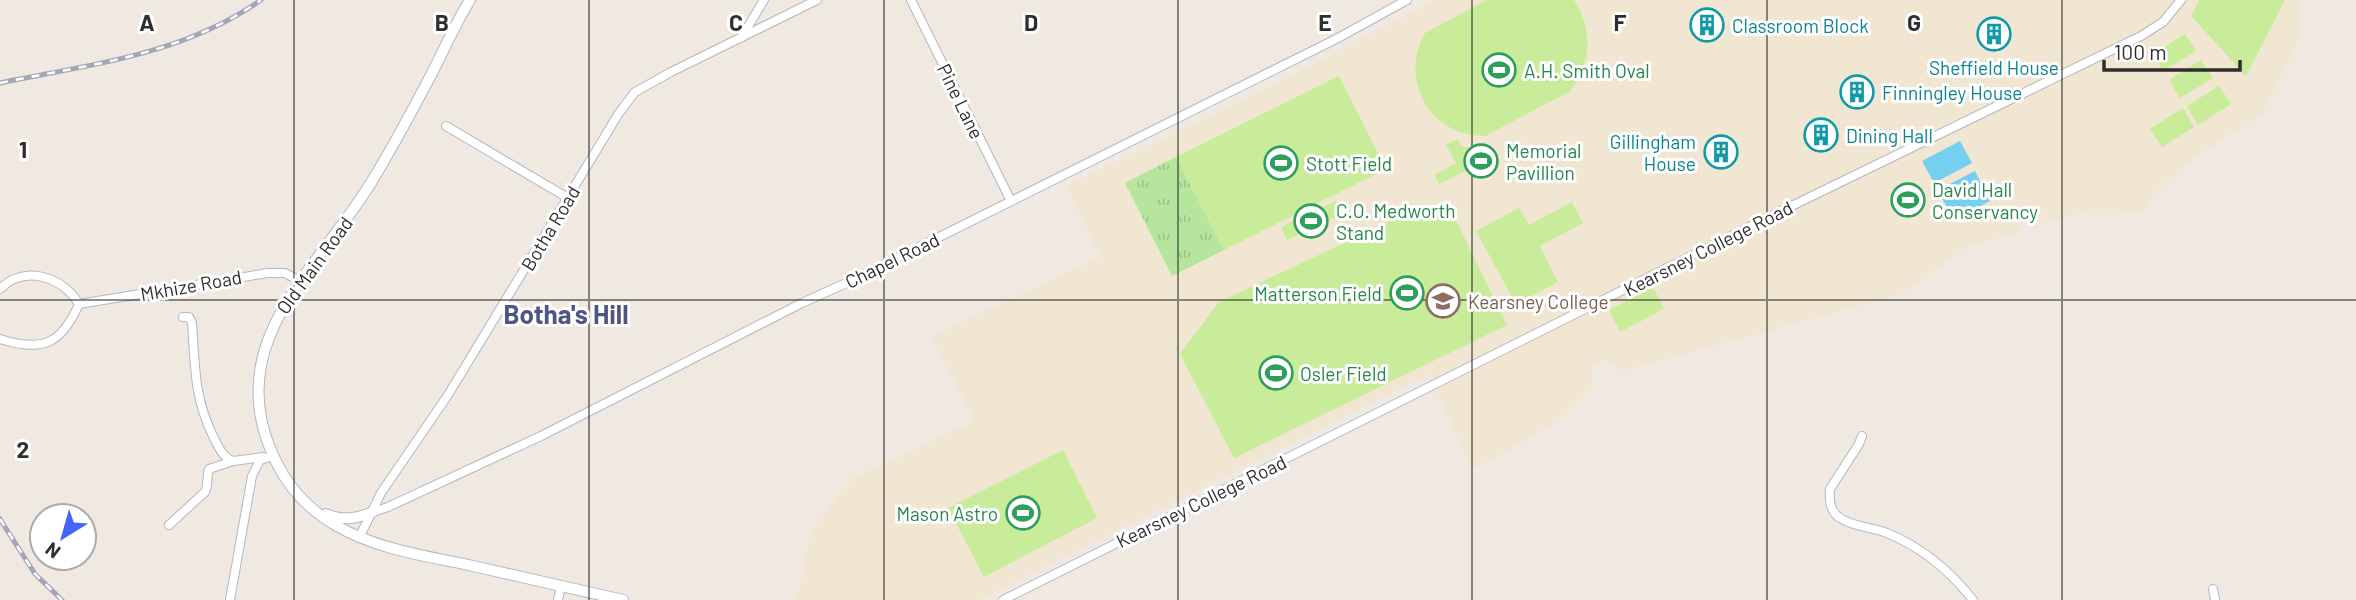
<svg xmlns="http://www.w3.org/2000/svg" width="2356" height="600" viewBox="0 0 2356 600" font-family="Barlow,sans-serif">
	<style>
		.education { fill: #f0e6d1 }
		.grass { fill: url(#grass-tufts) }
		.pitch { fill: #c9ec9a }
		.water { fill: #75cff0 }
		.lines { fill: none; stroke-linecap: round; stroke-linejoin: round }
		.street-casing { stroke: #b4b7c1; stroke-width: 10 }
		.secondary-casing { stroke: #b4b7c1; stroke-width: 12 }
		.street { stroke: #fff; stroke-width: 8 }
		.secondary { stroke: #fff; stroke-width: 10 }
		.rail-casing { stroke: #a3a6b8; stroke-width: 5 }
		.rail { stroke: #fff; stroke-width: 2.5; stroke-dasharray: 8; stroke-linecap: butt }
		.grid { fill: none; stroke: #2e2e2e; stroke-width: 2; stroke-opacity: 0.55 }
		.labels { text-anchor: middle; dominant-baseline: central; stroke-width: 6; stroke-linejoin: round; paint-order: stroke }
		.culture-label { font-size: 19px; fill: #0d838f; stroke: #fff; text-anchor: start }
		.leisure-label { font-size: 19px; fill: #27864d; stroke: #fff; text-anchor: start }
		.street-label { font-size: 19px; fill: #2e2e2e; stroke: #fff }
		.education-label { font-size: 19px; fill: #785e54; stroke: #fff; text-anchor: start }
		.district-label { font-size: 26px; font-weight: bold; fill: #4d5680; stroke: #fff }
		.grid-label { font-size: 23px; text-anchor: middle; font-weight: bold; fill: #2e2e2e; stroke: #fff; stroke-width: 6; stroke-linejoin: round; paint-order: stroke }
	</style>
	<defs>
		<pattern id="grass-tufts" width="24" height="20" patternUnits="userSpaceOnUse" patternTransform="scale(1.75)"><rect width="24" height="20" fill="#b6e59e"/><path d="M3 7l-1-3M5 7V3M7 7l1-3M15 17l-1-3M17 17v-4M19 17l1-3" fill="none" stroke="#9dc588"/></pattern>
	</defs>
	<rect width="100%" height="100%" fill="#efe9e1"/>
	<path class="education" d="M1435,0H2300L2297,45L2262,115L2201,153L2178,172L2155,194L2144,212L2108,215L2077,214L2043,223L2016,217L2021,232L1967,247L1902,294L1623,371L1602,359L1591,367L1594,387L1552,425L1474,470L1428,374L980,600H796L812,530L852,478L975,421L932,337L1100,256L1066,186L1267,88Z"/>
	<path class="grass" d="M1176,157L1224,250L1172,276L1125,183Z"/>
	<g class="pitch">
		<path d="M1487,0H1574C1593,28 1592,66 1569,92L1485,136C1429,136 1399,80 1425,33Z"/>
		<path d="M2199,0H2285L2246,76L2191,16Z"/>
		<path d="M2185,34L2196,51L2163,71L2153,54Z"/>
		<path d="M2201,60L2213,78L2180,98L2169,80Z"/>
		<path d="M1339,76L1386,169L1224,250L1176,157Z"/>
		<path d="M2219,86L2231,104L2198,125L2187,106Z"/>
		<path d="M2183,108L2194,127L2162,147L2150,129Z"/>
		<path d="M1457,139L1462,147L1488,150L1486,163L1465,159L1470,169L1439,184L1435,175L1456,163L1446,145Z"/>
		<path d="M1336,201L1342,214L1287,240L1281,227Z"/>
		<path d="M1572,202L1583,223L1540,246L1558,282L1516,304L1476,231L1519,208L1529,225Z"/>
		<path d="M1448,204L1507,325L1234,458L1180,354L1219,302L1408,213Z"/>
		<path d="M1653,287L1664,309L1620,332L1609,310Z"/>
		<path d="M1063,450L1097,518L984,577L948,508Z"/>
	</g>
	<g class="water">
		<path d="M1960,141L1972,163L1934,183L1922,161Z"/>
		<path d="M1975,171L1990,201L1953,220L1938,190Z"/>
	</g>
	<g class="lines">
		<defs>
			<g id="street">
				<path d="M911,0L1011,201"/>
				<path d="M741,38L764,0"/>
				<path d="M446,126L568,198"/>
				<path d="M0,289C25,264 63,277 79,304"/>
				<path d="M79,304L268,273H285L300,281"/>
				<path d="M183,317H189L192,323C195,364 194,398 213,436C218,446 222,457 233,461"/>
				<path d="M0,339C42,352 61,345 79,304"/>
				<path d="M1862,436L1859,444L1830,489C1829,500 1830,512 1840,518C1853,527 1873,527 1887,533C1921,547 1951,572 1973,600"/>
				<path d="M373,512L388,507L541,436L802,303L855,279L1338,38L1407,0"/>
				<path d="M169,525L205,492C209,484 206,478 209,469L233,461L263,457"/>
				<path d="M359,538L381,493L448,395L619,113L635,92L671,72L817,0"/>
				<path d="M2213,589L2215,600"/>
				<path d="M230,600L252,476L260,460L273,456"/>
				<path d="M558,600L561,586"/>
				<path d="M1003,600L1767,218L2141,36L2163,22L2181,0"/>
			</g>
			<g id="secondary">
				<path d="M470,0C455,24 444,50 431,75C412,111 393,147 372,181C321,266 225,338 270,448C283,481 305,508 337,526C379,550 427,556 473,566C523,577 573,589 623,600"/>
				<path d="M326,514C343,521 356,519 373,512"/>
			</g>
		</defs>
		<use href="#street" class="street-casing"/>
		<use href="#secondary" class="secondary-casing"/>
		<use href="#street" class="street"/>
		<use href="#secondary" class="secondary"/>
		<defs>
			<g id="rail">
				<path d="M0,83C92,64 182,55 261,0"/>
				<path d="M0,519L35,574L62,600"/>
			</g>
		</defs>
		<use href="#rail" class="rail-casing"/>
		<use href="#rail" class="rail"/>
	</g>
	<path class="grid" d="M294,0V600M589,0V600M884,0V600M1178,0V600M1472,0V600M1767,0V600M2062,0V600M0,300H2356"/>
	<defs>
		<symbol id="building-ring" viewBox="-11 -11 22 22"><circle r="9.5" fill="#fff" stroke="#0f9aa8" stroke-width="1.5"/><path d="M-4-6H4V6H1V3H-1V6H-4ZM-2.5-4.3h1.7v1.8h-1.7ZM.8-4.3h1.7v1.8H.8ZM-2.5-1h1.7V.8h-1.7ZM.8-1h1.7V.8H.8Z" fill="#0f9aa8"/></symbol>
		<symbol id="stadium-ring" viewBox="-11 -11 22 22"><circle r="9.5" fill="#fff" stroke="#2e9e5b" stroke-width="1.5"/><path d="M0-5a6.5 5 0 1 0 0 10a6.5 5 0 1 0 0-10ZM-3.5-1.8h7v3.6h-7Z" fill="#2e9e5b"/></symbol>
		<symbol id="school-ring" viewBox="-11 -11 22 22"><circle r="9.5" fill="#fff" stroke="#8d6e63" stroke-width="1.5"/><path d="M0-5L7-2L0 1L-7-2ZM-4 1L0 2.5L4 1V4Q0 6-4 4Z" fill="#8d6e63"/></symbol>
	</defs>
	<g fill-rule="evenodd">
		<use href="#building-ring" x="1688" y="6" width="38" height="38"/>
		<use href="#building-ring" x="1975" y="15" width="38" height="38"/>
		<use href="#stadium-ring" x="1480" y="51" width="38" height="38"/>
		<use href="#building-ring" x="1838" y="73" width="38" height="38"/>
		<use href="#building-ring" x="1802" y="116" width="38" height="38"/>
		<use href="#building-ring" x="1702" y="133" width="38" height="38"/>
		<use href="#stadium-ring" x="1462" y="142" width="38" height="38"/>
		<use href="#stadium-ring" x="1262" y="144" width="38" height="38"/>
		<use href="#stadium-ring" x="1889" y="181" width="38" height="38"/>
		<use href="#stadium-ring" x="1292" y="202" width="38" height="38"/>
		<use href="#stadium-ring" x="1388" y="274" width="38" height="38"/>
		<use href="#school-ring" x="1424" y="282" width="38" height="38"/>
		<use href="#stadium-ring" x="1257" y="354" width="38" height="38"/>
		<use href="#stadium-ring" x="1004" y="494" width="38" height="38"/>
	</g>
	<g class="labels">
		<g class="culture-label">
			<text x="1732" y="25">Classroom Block</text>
			<text x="1994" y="67" text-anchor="middle">Sheffield House</text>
			<text x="1882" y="92">Finningley House</text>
			<text x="1846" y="135">Dining Hall</text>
			<text x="1696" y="141" text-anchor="end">Gillingham<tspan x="1696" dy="22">House</tspan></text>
		</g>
		<g class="leisure-label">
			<text x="1524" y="70">A.H. Smith Oval</text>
			<text x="1506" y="150">Memorial<tspan x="1506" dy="22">Pavillion</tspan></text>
			<text x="1306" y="163">Stott Field</text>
			<text x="1932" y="189">David Hall<tspan x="1932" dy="22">Conservancy</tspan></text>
			<text x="1336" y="210">C.O. Medworth<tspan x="1336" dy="22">Stand</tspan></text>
			<text x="1382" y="293" text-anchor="end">Matterson Field</text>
			<text x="1300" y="373">Osler Field</text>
			<text x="998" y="513" text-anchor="end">Mason Astro</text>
		</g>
		<g class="street-label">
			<text transform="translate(961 101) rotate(64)">Pine Lane</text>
			<text transform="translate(550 228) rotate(-59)">Botha Road</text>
			<text transform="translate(1708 248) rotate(-27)">Kearsney College Road</text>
			<text transform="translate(892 260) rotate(-26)">Chapel Road</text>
			<text transform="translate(314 265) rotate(-54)">Old Main Road</text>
			<text transform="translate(191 285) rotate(-10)">Mkhize Road</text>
			<text transform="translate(1201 501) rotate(-26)">Kearsney College Road</text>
		</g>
		<g class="education-label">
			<text x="1468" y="301">Kearsney College</text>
		</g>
		<g class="district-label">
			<text x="566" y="313">Botha's Hill</text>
		</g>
	</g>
	<g class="grid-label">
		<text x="147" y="31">A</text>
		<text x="442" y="31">B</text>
		<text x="736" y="31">C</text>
		<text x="1031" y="31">D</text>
		<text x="1325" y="31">E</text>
		<text x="1620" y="31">F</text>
		<text x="1914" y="31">G</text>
		<text x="23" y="158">1</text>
		<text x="23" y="458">2</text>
	</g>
	<g transform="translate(63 537) rotate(217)"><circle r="33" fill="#ffffff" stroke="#ababab" stroke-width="2"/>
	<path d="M0-5L12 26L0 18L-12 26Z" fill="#4264fb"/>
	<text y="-10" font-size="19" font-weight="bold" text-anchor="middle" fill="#2e2e2e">N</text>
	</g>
	<path d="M2104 60v10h136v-10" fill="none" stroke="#2e2e2e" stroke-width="3.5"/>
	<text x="2114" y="60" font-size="21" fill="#2e2e2e" stroke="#ffffff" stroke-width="5" paint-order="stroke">100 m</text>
</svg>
